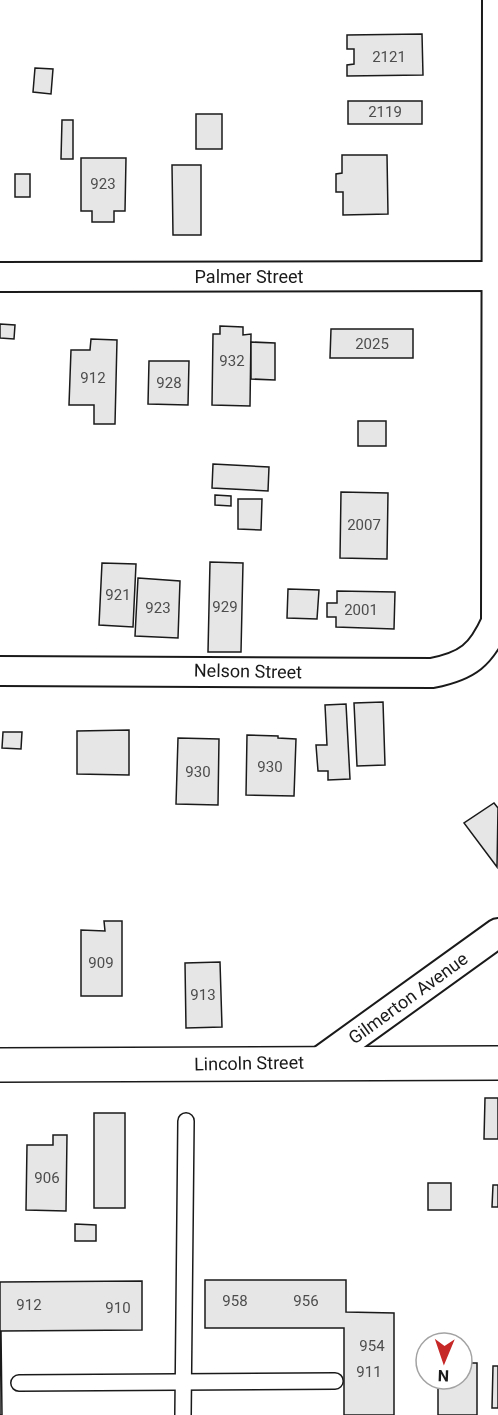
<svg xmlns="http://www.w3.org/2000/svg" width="498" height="1415" viewBox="0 0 498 1415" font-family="Roboto,sans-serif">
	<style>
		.building { fill: #e6e6e6; stroke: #1a1a1a; stroke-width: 1.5 }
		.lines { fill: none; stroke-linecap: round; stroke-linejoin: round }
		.service-casing { stroke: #1a1a1a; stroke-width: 18 }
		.minor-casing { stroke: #1a1a1a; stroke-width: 32 }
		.tertiary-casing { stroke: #1a1a1a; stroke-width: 36 }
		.service { stroke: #fff; stroke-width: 15 }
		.minor { stroke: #fff; stroke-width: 28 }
		.tertiary { stroke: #fff; stroke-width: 33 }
		.labels { text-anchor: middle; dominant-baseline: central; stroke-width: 4.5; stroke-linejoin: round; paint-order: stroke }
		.number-label { font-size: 15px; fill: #4d4d4d }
		.street-label { font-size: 18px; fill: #1a1a1a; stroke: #fff }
	</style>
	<rect width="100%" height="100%" fill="#fff"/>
	<g class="building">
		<path d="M422,34L423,75L347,76V65L354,64V49H347V35Z"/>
		<path d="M35,68L53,69L51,94L33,92Z"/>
		<rect x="348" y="101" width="74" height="23"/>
		<rect x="196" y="114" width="26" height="35"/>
		<path d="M62,120H73V159H61Z"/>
		<path d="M342,155H387L388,214L343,215V192H336V174L342,173Z"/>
		<path d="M81,158H126L125,211H114V222H92V211H81Z"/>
		<path d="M172,165H201V235H173Z"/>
		<rect x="15" y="174" width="15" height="23"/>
		<path d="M0,324L15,325L14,339L0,338Z"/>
		<path d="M220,326L243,327V335L251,334L250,406L212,405L213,334H220Z"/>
		<path d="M331,329H413V358H330Z"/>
		<path d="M91,339L117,340L115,424H94V405H69L71,350H90Z"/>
		<path d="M251,342L275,343V380L251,379Z"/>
		<path d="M149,361H189L188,405L148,404Z"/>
		<rect x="358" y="421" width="28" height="25"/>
		<path d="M213,464L269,467L268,491L212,488Z"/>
		<path d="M341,492L388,493L387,559L340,558Z"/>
		<path d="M215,495L231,496V506L215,505Z"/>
		<path d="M238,499H262L261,530L238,529Z"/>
		<path d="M210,562L243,563L241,652H208Z"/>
		<path d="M102,563L136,564L133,627L99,625Z"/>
		<path d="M138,578L180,581L178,638L135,636Z"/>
		<path d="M288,589L319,590L317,619L287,618Z"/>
		<path d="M337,591L395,592L394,629L336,627V617H327V603H337Z"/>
		<path d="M383,702L385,765L357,766L354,703Z"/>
		<path d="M346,704L350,779L328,780V771H318L316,745H327L325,705Z"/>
		<path d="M129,730V775L77,774V731Z"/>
		<path d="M3,732H22L21,749L2,748Z"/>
		<path d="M247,735L278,736V738L296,739L294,796L246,795Z"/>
		<path d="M178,738L219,739L218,805L176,804Z"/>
		<path d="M494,803L498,808L497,867L464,823Z"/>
		<path d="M104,921H122V996H81V930L105,931Z"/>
		<path d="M220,962L222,1027L186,1028L185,963Z"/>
		<path d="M485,1098H498V1139H484Z"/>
		<rect x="94" y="1113" width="31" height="95"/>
		<path d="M53,1135H67L66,1211L26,1210L27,1145H53Z"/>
		<rect x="428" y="1183" width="23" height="27"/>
		<path d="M493,1185H498V1207H492Z"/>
		<path d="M75,1224L96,1225V1241H75Z"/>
		<path d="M205,1280H346V1312L394,1313V1415H344V1328H205Z"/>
		<path d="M142,1281V1330L1,1331L2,1415H0V1282Z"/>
		<path d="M462,1363H477V1415H438V1379H462Z"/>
		<path d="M493,1366H498V1408H492Z"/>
	</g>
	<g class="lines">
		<defs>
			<g id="service">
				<path d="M19,1383L335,1381"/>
				<path d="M183,1415L186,1121"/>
			</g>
			<g id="minor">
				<path d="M0,277L498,276"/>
				<path d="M0,671L432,673C468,666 481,655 496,622L497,0"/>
				<path d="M319,1062L498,933"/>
			</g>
			<path id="tertiary" d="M0,1065L498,1063"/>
		</defs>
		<use href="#service" class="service-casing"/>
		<use href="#minor" class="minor-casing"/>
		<use href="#tertiary" class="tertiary-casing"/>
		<use href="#service" class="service"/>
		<use href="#minor" class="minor"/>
		<use href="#tertiary" class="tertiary"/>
	</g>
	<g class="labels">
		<g class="number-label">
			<text x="389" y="57">2121</text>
			<text x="385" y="112">2119</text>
			<text x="103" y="184">923</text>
			<text x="372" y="344">2025</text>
			<text x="232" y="361">932</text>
			<text x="93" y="378">912</text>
			<text x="169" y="383">928</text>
			<text x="364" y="525">2007</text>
			<text x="118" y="595">921</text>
			<text x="225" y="607">929</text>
			<text x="158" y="608">923</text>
			<text x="361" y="610">2001</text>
			<text x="270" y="767">930</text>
			<text x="198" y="772">930</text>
			<text x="101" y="963">909</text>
			<text x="203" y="995">913</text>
			<text x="47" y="1178">906</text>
			<text x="235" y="1301">958</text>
			<text x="306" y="1301">956</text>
			<text x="29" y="1305">912</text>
			<text x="118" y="1308">910</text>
			<text x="372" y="1346">954</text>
			<text x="369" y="1372">911</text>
		</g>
		<g class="street-label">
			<text x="249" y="276">Palmer Street</text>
			<text transform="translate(248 671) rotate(1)">Nelson Street</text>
			<text transform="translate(408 998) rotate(-36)">Gilmerton Avenue</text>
			<text transform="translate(249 1063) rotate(-1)">Lincoln Street</text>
		</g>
	</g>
	<g transform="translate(444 1361) rotate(182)"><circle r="28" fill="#ffffff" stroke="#a3a3a3" stroke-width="1.5"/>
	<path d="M0-4.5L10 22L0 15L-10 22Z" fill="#c62828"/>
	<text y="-9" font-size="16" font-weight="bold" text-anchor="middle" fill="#1a1a1a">N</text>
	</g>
</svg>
